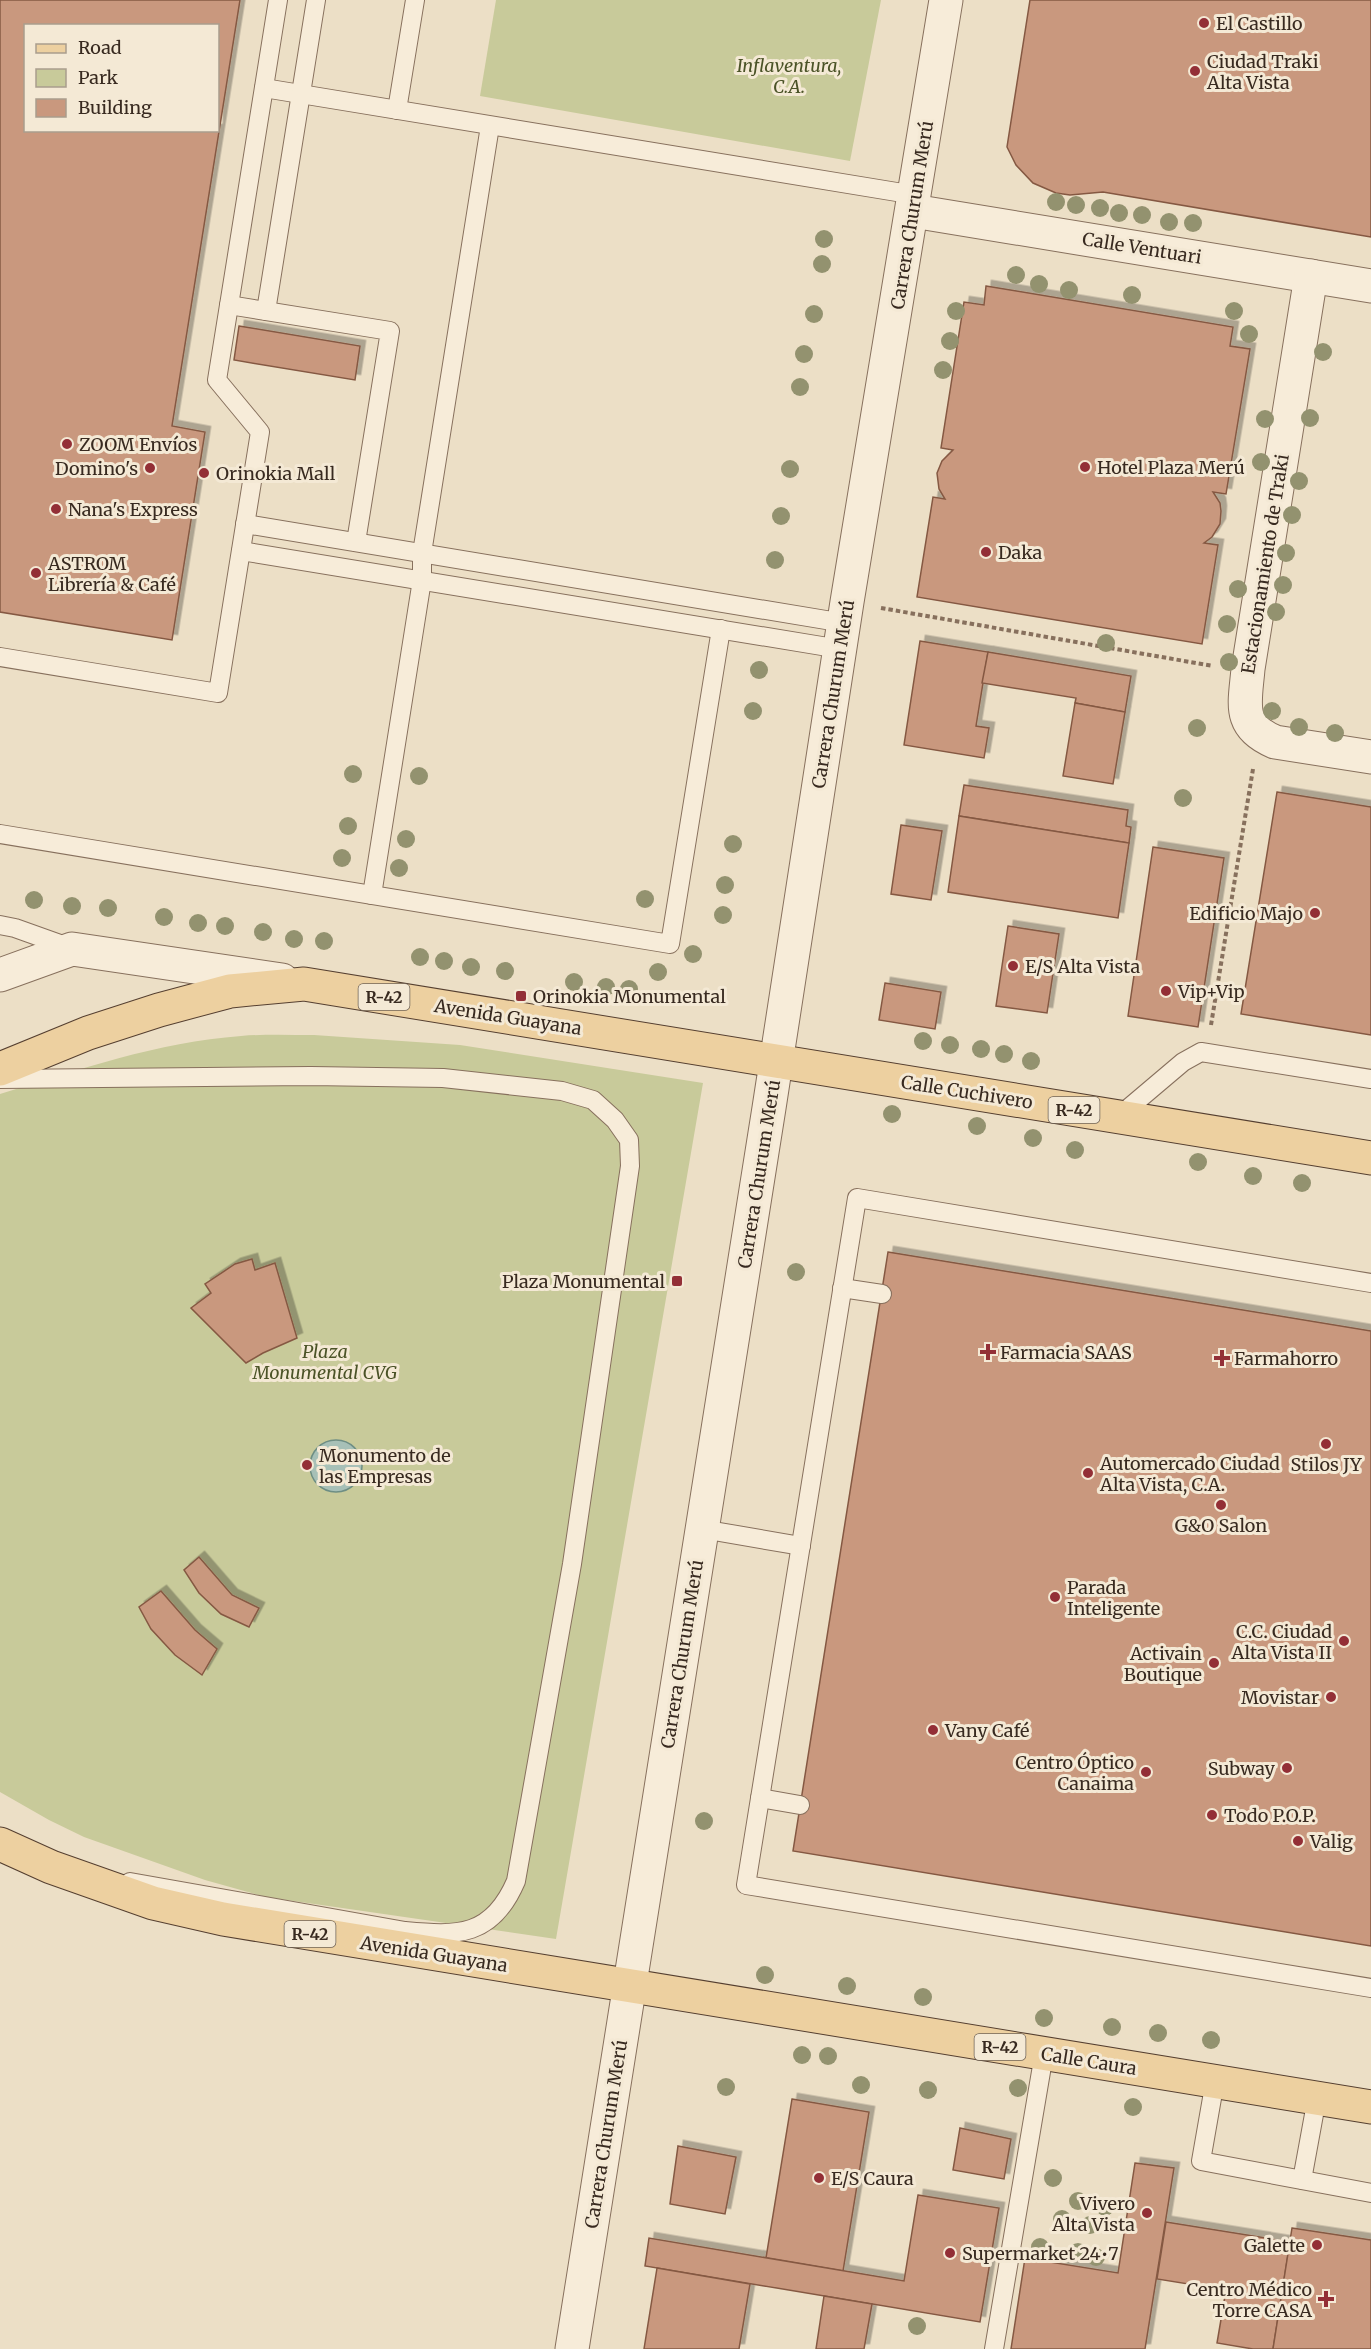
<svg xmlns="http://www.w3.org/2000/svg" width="1371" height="2349" viewBox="0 0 1371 2349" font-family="Merriweather,serif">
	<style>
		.green { fill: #c8ca9a }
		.water { fill: #a7c0b7; stroke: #6e8e84; stroke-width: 1.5 }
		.building { fill: #c9987e; stroke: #855943; stroke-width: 1.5; fill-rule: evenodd; filter: url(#shadow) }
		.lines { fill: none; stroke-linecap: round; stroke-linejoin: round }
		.service-casing { stroke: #87705d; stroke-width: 20 }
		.minor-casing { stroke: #87705d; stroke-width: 35 }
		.primary-casing { stroke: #553f30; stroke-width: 35 }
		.path { stroke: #87705d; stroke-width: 4; stroke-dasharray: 4.5 3; stroke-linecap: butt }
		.service { stroke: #f7ecd9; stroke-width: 18 }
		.minor { stroke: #f7ecd9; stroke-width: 33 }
		.primary { stroke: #edd0a0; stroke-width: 33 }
		.tree { fill: #93926f }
		.poi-dot { fill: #932f36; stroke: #f4e9d5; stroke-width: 2 }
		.labels { text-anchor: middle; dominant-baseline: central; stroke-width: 6; stroke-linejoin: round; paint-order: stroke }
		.shield { fill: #f4e9d5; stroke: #706356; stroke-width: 1.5 }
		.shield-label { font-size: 16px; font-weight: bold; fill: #382a20 }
		.poi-label { font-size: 18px; fill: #382a20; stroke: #f4e9d5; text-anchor: start }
		.park-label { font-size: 18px; font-style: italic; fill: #4b5327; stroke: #f4e9d5 }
		.street-label { font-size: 18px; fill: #382a20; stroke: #f4e9d5 }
	</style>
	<defs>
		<filter id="shadow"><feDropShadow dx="5.5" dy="-5.5" stdDeviation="0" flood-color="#0004"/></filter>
	</defs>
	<rect width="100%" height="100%" fill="#ecdfc6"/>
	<g class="green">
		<path d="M496,0H881L850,161L480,96Z"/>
		<path d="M314,1035L460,1045L703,1083L556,1939L266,1897L205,1880L84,1837L49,1820L0,1792V1094C78,1070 158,1042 241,1036C265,1034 290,1035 314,1035Z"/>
	</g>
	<circle class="water" cx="336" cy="1466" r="26"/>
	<g class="building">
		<path d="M0,0H240L172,426L205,432L172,640L0,612ZM26,26H218V130H26Z"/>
		<path d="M1030,0H1371V237L1103,192L1070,195L1056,193L1033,183L1016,165L1007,147Z"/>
		<path d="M986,286L1233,327L1230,346L1250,349L1226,494L1213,492L1220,503L1221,511L1220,524L1212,537L1204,543L1218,545L1202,644L917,597L933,497L945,499L939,489L937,473L942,461L953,450L941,448L964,302L984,305Z"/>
		<path d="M239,326L360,346L355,380L234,360Z"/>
		<path d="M920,641L988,652L976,726L989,728L984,758L904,745Z"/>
		<path d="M988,652L1131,676L1125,712L1075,703L1076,698L982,683Z"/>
		<path d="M1075,703L1125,712L1113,784L1063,776Z"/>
		<path d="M964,785L1128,810L1126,826L1131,827L1129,843L959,816Z"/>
		<path d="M1277,792L1371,807V1035L1241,1014Z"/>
		<path d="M959,816L1129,843L1118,918L948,892Z"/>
		<path d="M901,825L942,831L931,900L891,894Z"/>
		<path d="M1153,847L1224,858L1198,1027L1128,1016Z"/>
		<path d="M1008,926L1059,934L1047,1013L996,1006Z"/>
		<path d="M885,983L941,992L935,1029L879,1020Z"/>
		<path d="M888,1252L1371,1331V1946L793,1851Z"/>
		<path d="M252,1259L255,1270L275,1263L297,1338L263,1353L246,1363L191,1308L211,1293L205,1284L235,1264Z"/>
		<path d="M199,1557L232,1595L259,1608L249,1627L221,1614L199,1593L184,1570Z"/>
		<path d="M161,1591L195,1630L217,1649L202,1675L175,1655L151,1629L139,1607Z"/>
		<path d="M792,2099L869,2112L843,2271L766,2258Z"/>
		<path d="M960,2128L1011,2139L1004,2179L953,2170Z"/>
		<path d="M678,2146L736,2157L725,2214L670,2204Z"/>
		<path d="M1135,2163L1174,2168L1145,2349H1011L1025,2258L1118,2273Z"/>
		<path d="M918,2195L999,2208L980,2322L645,2266L649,2238L904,2281Z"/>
		<path d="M1166,2222L1290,2242L1273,2349H1253L1217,2343L1226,2290L1157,2279Z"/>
		<path d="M1292,2228L1371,2240V2349H1273Z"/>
		<path d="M657,2268L750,2284L739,2349H644Z"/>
		<path d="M824,2296L872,2304L864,2349H816Z"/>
	</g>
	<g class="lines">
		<defs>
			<g id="service">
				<path d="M264,88L915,195"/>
				<path d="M397,110L415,0"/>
				<path d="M229,305L390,331L356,542"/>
				<path d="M266,311L316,0"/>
				<path d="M245,524L844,623"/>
				<path d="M241,551L840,649"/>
				<path d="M0,657L218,693L260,432L217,380L278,0"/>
				<path d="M0,834L670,944L721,629"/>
				<path d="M372,895L422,580V553L490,126"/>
				<path d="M0,925L15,928L71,948"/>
				<path d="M0,1079L311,1076L443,1078L562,1091L593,1100L615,1120L629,1140L630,1166L572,1564L516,1881C492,1937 458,1936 405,1931L130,1882"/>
				<path d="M1118,1117L1183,1062L1201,1052L1371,1079"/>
				<path d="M1371,1283L857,1198L746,1885L1371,1988"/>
				<path d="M842,1288L882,1294"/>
				<path d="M702,1529L801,1546"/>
				<path d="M760,1798L800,1805"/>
				<path d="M1215,2081L1201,2161L1371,2193"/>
				<path d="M1302,2180L1317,2098"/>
				<path d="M994,2349L1044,2054"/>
			</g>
			<g id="minor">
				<path d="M913,211L1371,286"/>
				<path d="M1311,276L1248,669C1245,704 1237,726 1275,742L1371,757"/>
				<path d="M0,975L72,949L282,980"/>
				<path d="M572,2349L769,1108L847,602L946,0"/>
			</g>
			<g id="primary">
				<path d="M0,1069L88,1033L159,1010L230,991L304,984L1371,1158"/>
				<path d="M0,1844L51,1867L153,1903L223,1919L1371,2107"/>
			</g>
		</defs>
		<use href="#service" class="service-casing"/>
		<use href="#minor" class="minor-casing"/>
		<use href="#primary" class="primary-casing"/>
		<g class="path">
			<path d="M881,608L1213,666"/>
			<path d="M1211,1025L1253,769"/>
		</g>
		<use href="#service" class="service"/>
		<use href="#minor" class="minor"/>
		<use href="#primary" class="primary"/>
	</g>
	<g class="tree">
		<circle cx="1056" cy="202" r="9"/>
		<circle cx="1076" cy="205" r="9"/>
		<circle cx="1100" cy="208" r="9"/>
		<circle cx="1119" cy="213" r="9"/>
		<circle cx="1142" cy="215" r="9"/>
		<circle cx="1169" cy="222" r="9"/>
		<circle cx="1193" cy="223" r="9"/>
		<circle cx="824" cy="239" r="9"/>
		<circle cx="822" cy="264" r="9"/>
		<circle cx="1016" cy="275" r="9"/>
		<circle cx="1039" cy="284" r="9"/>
		<circle cx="1069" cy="290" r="9"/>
		<circle cx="1132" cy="295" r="9"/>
		<circle cx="956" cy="311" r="9"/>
		<circle cx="1234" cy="311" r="9"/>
		<circle cx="814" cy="314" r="9"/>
		<circle cx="1249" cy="334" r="9"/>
		<circle cx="950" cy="341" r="9"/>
		<circle cx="1323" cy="352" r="9"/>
		<circle cx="804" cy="354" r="9"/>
		<circle cx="943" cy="370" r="9"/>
		<circle cx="800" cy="387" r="9"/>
		<circle cx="1310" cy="418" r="9"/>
		<circle cx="1265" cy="419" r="9"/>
		<circle cx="1261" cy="462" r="9"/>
		<circle cx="790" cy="469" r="9"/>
		<circle cx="1299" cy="481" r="9"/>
		<circle cx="1292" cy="515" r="9"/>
		<circle cx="781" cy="516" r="9"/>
		<circle cx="1286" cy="553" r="9"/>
		<circle cx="775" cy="560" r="9"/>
		<circle cx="1283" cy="585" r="9"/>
		<circle cx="1238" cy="589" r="9"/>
		<circle cx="1276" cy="612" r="9"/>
		<circle cx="1227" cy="624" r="9"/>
		<circle cx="1106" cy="643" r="9"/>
		<circle cx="1229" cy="662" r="9"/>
		<circle cx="759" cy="670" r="9"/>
		<circle cx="753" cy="711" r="9"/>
		<circle cx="1272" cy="711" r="9"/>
		<circle cx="1299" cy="727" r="9"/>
		<circle cx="1197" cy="728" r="9"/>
		<circle cx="1335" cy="733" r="9"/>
		<circle cx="353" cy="774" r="9"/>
		<circle cx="419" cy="776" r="9"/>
		<circle cx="1183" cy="798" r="9"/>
		<circle cx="348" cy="826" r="9"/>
		<circle cx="406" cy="839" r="9"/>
		<circle cx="733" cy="844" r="9"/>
		<circle cx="342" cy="858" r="9"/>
		<circle cx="399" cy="868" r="9"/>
		<circle cx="725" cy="885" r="9"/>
		<circle cx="645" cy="899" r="9"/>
		<circle cx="34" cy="900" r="9"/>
		<circle cx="72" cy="906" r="9"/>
		<circle cx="108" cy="908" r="9"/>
		<circle cx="723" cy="915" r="9"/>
		<circle cx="164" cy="917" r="9"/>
		<circle cx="198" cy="923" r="9"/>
		<circle cx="225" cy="926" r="9"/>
		<circle cx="263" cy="932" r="9"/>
		<circle cx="294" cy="939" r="9"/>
		<circle cx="324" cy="941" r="9"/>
		<circle cx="693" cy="954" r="9"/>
		<circle cx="420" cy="957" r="9"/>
		<circle cx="444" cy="961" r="9"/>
		<circle cx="471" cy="967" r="9"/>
		<circle cx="505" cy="971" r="9"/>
		<circle cx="658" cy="972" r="9"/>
		<circle cx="574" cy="982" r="9"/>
		<circle cx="606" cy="987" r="9"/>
		<circle cx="629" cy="989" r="9"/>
		<circle cx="923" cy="1041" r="9"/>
		<circle cx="950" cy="1045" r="9"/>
		<circle cx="981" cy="1049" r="9"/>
		<circle cx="1004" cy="1054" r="9"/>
		<circle cx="1031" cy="1061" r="9"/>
		<circle cx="892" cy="1114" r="9"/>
		<circle cx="977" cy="1126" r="9"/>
		<circle cx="1033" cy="1138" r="9"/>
		<circle cx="1075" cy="1150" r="9"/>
		<circle cx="1198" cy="1162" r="9"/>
		<circle cx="1253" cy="1176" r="9"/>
		<circle cx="1302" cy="1183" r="9"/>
		<circle cx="796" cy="1272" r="9"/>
		<circle cx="704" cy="1821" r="9"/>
		<circle cx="765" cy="1975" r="9"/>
		<circle cx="847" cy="1986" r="9"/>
		<circle cx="923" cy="1997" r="9"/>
		<circle cx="1044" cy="2018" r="9"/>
		<circle cx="1112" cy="2027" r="9"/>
		<circle cx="1158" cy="2033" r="9"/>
		<circle cx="1211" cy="2040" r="9"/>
		<circle cx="802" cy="2055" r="9"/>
		<circle cx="828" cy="2056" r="9"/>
		<circle cx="861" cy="2085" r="9"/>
		<circle cx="726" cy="2087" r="9"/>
		<circle cx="1018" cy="2088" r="9"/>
		<circle cx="928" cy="2090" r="9"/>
		<circle cx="1133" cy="2107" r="9"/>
		<circle cx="1053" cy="2178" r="9"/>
		<circle cx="1078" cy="2201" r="9"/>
		<circle cx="1105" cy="2207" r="9"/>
		<circle cx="1062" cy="2219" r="9"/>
		<circle cx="1090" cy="2225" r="9"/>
		<circle cx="1040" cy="2247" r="9"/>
		<circle cx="1078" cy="2252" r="9"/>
		<circle cx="1096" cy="2257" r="9"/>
		<circle cx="917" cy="2326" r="9"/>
	</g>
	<g class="poi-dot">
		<circle cx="1204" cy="23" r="6"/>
		<circle cx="1195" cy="71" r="6"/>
		<circle cx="67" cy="444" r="6"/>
		<circle cx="1085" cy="467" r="6"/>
		<circle cx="150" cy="468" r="6"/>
		<circle cx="204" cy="473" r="6"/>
		<circle cx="56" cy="509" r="6"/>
		<circle cx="986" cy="552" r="6"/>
		<circle cx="36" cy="573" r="6"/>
		<circle cx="1315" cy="913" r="6"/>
		<circle cx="1013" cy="966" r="6"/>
		<circle cx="1166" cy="991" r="6"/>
		<rect x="515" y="990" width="12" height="12" rx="3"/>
		<rect x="671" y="1275" width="12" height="12" rx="3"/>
		<path d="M985 1343h6v6h6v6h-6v6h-6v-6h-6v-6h6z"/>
		<path d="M1219 1349h6v6h6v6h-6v6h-6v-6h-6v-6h6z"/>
		<circle cx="1326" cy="1444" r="6"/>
		<circle cx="307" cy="1465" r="6"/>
		<circle cx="1088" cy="1473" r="6"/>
		<circle cx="1221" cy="1505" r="6"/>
		<circle cx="1055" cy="1597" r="6"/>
		<circle cx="1344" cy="1641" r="6"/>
		<circle cx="1214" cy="1663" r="6"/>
		<circle cx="1331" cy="1697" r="6"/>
		<circle cx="933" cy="1730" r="6"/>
		<circle cx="1287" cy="1768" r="6"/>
		<circle cx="1146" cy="1772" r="6"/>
		<circle cx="1212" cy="1815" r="6"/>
		<circle cx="1298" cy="1841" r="6"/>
		<circle cx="819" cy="2178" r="6"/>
		<circle cx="1147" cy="2213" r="6"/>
		<circle cx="1317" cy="2245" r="6"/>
		<circle cx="950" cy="2253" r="6"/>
		<path d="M1323 2290h6v6h6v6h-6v6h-6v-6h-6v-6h6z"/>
	</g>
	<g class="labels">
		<g class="shield">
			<rect x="358.5" y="984" width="51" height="26" rx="4.5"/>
			<rect x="1048.5" y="1097" width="51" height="26" rx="4.5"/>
			<rect x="284.5" y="1921" width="51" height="26" rx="4.5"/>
			<rect x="974.5" y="2034" width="51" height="26" rx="4.5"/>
		</g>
		<g class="shield-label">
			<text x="384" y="997">R-42</text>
			<text x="1074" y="1110">R-42</text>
			<text x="310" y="1934">R-42</text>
			<text x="1000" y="2047">R-42</text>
		</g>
		<g class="poi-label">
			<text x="1216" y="23">El Castillo</text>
			<text x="1207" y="61">Ciudad Traki<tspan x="1207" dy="21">Alta Vista</tspan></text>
			<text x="79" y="444">ZOOM Envíos</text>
			<text x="1097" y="467">Hotel Plaza Merú</text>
			<text x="138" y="468" text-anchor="end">Domino's</text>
			<text x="216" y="473">Orinokia Mall</text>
			<text x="68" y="509">Nana's Express</text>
			<text x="998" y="552">Daka</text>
			<text x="48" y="563">ASTROM<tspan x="48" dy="21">Librería &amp; Café</tspan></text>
			<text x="1303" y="913" text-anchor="end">Edificio Majo</text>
			<text x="1025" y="966">E/S Alta Vista</text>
			<text x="1178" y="991">Vip+Vip</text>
			<text x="533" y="996">Orinokia Monumental</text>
			<text x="665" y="1281" text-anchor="end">Plaza Monumental</text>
			<text x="1000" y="1352">Farmacia SAAS</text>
			<text x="1234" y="1358">Farmahorro</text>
			<text x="319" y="1455">Monumento de<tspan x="319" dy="21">las Empresas</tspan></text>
			<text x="1100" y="1463">Automercado Ciudad<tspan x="1100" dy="21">Alta Vista, C.A.</tspan></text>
			<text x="1326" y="1464" text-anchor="middle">Stilos JY</text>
			<text x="1221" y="1525" text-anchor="middle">G&amp;O Salon</text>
			<text x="1067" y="1587">Parada<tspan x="1067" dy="21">Inteligente</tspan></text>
			<text x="1332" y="1631" text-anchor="end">C.C. Ciudad<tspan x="1332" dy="21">Alta Vista II</tspan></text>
			<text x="1202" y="1653" text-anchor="end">Activain<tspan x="1202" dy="21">Boutique</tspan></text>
			<text x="1319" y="1697" text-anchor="end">Movistar</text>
			<text x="945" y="1730">Vany Café</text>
			<text x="1134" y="1762" text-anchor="end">Centro Óptico<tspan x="1134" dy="21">Canaima</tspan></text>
			<text x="1275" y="1768" text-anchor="end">Subway</text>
			<text x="1224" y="1815">Todo P.O.P.</text>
			<text x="1310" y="1841">Valig</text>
			<text x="831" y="2178">E/S Caura</text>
			<text x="1135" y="2203" text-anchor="end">Vivero<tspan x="1135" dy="21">Alta Vista</tspan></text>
			<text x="1305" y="2245" text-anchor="end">Galette</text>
			<text x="962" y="2253">Supermarket 24•7</text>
			<text x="1312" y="2289" text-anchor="end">Centro Médico<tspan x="1312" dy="21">Torre CASA</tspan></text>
		</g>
		<g class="park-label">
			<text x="789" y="65">Inflaventura,<tspan x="789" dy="21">C.A.</tspan></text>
			<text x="325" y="1351">Plaza<tspan x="325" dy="21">Monumental CVG</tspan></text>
		</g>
		<g class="street-label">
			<text transform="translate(912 215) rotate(-81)">Carrera Churum Merú</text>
			<text transform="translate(1142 248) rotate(9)">Calle Ventuari</text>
			<text transform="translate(1265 564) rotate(-81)">Estacionamiento de Traki</text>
			<text transform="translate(833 694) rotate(-81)">Carrera Churum Merú</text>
			<text transform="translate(508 1017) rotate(9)">Avenida Guayana</text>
			<text transform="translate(967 1092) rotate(9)">Calle Cuchivero</text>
			<text transform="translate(759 1174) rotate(-81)">Carrera Churum Merú</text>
			<text transform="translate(682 1654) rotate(-81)">Carrera Churum Merú</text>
			<text transform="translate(434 1954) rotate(9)">Avenida Guayana</text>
			<text transform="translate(1089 2061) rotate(9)">Calle Caura</text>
			<text transform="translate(606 2134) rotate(-81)">Carrera Churum Merú</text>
		</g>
	</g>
	<rect x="24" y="24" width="195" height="108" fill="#f4e9d5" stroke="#a99d8d" stroke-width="1.5"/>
	<rect x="36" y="44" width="30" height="9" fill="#edd0a0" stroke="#a99d8d" stroke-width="1.5"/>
	<text x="78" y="54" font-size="18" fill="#382a20">Road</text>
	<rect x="36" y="69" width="30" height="18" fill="#c8ca9a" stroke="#a99d8d" stroke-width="1.5"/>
	<text x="78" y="84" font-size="18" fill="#382a20">Park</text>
	<rect x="36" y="99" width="30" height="18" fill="#c9987e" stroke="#a99d8d" stroke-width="1.5"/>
	<text x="78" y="114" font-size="18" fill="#382a20">Building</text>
</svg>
